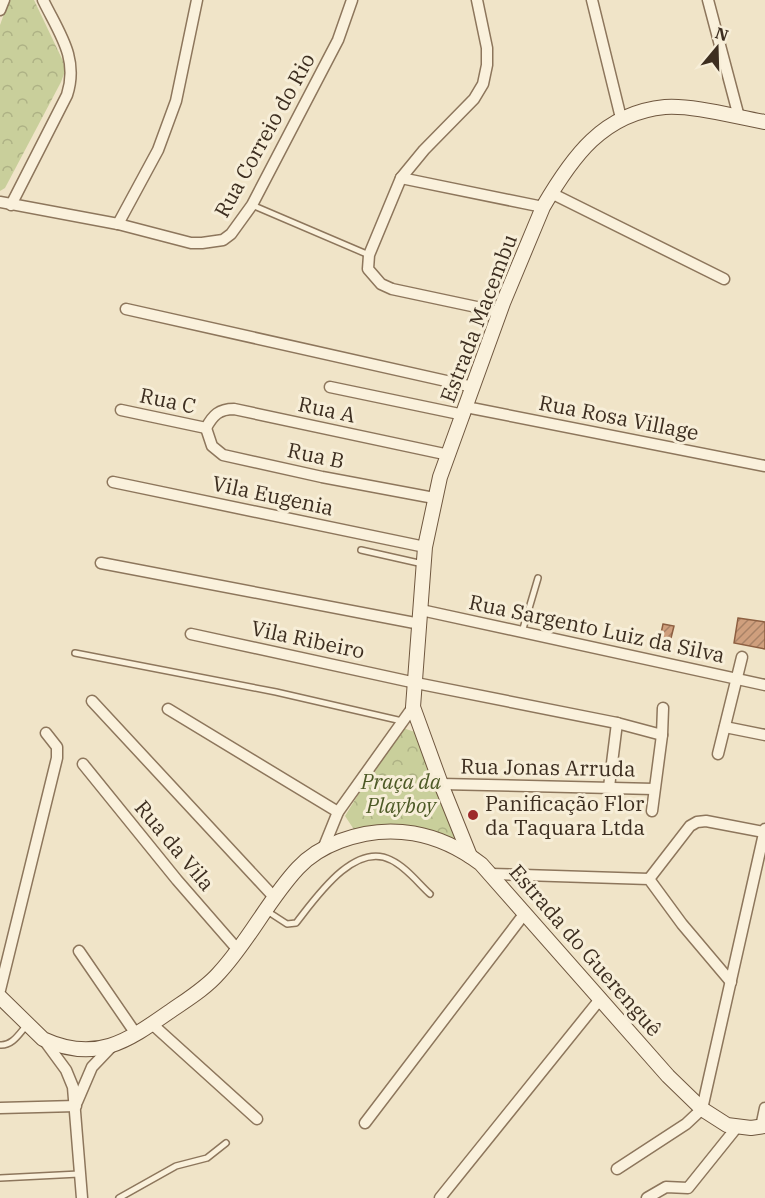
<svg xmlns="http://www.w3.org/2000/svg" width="765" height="1198" viewBox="0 0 765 1198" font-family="'IBM Plex Serif',serif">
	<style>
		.park { fill: url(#park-crowns) }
		.building { fill: url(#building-hatch); stroke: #8d5f41; stroke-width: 1.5 }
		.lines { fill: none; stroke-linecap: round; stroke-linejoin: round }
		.lane-casing { stroke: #8d765c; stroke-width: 8 }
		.street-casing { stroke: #8d765c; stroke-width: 13 }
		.secondary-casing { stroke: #6f573f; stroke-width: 16 }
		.lane { stroke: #faf1dc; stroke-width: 5 }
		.street { stroke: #faf1dc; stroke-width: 10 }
		.secondary { stroke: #faf1dc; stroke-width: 14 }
		.poi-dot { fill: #9e2a2b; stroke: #f7eed8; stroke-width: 2 }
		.labels { text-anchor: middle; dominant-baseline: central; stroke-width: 6; stroke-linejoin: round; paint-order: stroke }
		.street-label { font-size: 21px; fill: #3d2e20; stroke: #f7eed8 }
		.park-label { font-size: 21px; font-style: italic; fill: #4d5a26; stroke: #f7eed8 }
		.poi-label { font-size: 21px; fill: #3d2e20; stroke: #f7eed8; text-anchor: start }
	</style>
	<defs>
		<pattern id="park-crowns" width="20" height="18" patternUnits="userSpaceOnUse" patternTransform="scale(1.5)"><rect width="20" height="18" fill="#c9cf9b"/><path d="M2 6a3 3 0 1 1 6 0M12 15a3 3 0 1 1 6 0" fill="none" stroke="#aeb285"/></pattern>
		<pattern id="building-hatch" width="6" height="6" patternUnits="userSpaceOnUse" patternTransform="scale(1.5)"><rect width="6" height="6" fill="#cf9f7d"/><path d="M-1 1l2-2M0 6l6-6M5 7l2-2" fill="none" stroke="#a98266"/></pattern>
	</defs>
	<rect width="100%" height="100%" fill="#f0e4c8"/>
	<g class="park">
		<path d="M9,0H34L63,61L65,71L61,82L5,188L0,191V25Z"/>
		<path d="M400,727L415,732L464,848L454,843L357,834L345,816Z"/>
	</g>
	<g class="building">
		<path d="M738,618L765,622V649L734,643Z"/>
		<path d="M663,624L674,626L669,646L659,643Z"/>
	</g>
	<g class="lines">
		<defs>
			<g id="lane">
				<path d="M252,205L369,255"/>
				<path d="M361,550L423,564"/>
				<path d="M522,632L538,578"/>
				<path d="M75,653L276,692L402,721"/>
				<path d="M267,911L287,924L296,923C315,899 354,841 391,860C406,867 418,883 430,894"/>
				<path d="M0,1045C12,1046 19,1034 26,1026"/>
				<path d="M0,1178L79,1174"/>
				<path d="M119,1198L176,1166L207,1158L226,1143"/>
			</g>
			<g id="street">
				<path d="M477,0L487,48V65L483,84L474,99L424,150L401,178L369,255L368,269L381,284L392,289L500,312"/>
				<path d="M592,0L621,118"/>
				<path d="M708,0L739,117"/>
				<path d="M0,10L4,0"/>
				<path d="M401,178L543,207"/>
				<path d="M551,193L724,279"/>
				<path d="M0,202L118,224L191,243H202L223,240L231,234L252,205L338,40L352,0"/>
				<path d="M11,205L67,95C79,58 59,33 43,0"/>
				<path d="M118,224L158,150L176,101L197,0"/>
				<path d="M126,309L473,387"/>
				<path d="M330,387L464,415"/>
				<path d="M466,407L765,466"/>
				<path d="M121,410L206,428"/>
				<path d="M206,428C213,415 219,409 234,409L449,455"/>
				<path d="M206,428L212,446L223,455L322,477L434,498"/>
				<path d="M113,482L425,547"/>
				<path d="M101,563L420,624"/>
				<path d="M421,610L765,685"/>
				<path d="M191,634L416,683L617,723L662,735"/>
				<path d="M92,701L274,897"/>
				<path d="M168,709L338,812"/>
				<path d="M725,727L765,735"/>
				<path d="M718,754L742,657"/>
				<path d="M83,764L177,880L238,950"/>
				<path d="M441,784L654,789"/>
				<path d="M609,787L617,723"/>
				<path d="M652,811L662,735L663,708"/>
				<path d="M323,849L338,812L413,707"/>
				<path d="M491,874L649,879L682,924L731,982"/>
				<path d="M649,879L690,826L697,822L706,821L764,832"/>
				<path d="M79,951L136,1034"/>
				<path d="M0,990L57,758V747L46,733"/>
				<path d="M152,1024L257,1119"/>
				<path d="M44,1040L66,1070L73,1087L82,1198"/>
				<path d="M77,1102L92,1067L112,1046"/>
				<path d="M0,1108L76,1106"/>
				<path d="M365,1123L525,913"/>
				<path d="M761,1127L765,1108"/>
				<path d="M617,1169L686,1124L702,1109L765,829"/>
				<path d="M440,1198L601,998"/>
				<path d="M647,1198L666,1187L688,1188L737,1127"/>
			</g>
			<g id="secondary">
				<path d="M470,856L441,784L413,707L425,547L440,477L503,303L543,207C572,157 603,113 665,107C694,105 736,117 765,122"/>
				<path d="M0,997L43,1039C97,1064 129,1040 172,1010C188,999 206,988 219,973C249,941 268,900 298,868C310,855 324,847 340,841C390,822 439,832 481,864L668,1076L702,1109L727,1125L751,1128L765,1126"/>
			</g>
		</defs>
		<use href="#lane" class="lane-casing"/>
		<use href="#street" class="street-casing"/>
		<use href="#secondary" class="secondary-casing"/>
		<use href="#lane" class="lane"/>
		<use href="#street" class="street"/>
		<use href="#secondary" class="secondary"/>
	</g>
	<circle class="poi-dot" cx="473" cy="815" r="6"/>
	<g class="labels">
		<g class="street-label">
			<text transform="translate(264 135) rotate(-61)">Rua Correio do Rio</text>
			<text transform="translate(478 318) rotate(-69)">Estrada Macembu</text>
			<text transform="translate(168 400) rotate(12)">Rua C</text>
			<text transform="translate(327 409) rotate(12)">Rua A</text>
			<text transform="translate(619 417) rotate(11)">Rua Rosa Village</text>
			<text transform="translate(316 455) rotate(12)">Rua B</text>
			<text transform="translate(273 495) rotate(12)">Vila Eugenia</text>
			<text transform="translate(597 628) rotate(12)">Rua Sargento Luiz da Silva</text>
			<text transform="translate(308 639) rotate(12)">Vila Ribeiro</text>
			<text transform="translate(548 767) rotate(1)">Rua Jonas Arruda</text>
			<text transform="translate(175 845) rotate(50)">Rua da Vila</text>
			<text transform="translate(586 950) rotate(49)">Estrada do Guerenguê</text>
		</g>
		<g class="park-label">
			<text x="401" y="781">Praça da<tspan x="401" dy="24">Playboy</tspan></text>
		</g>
		<g class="poi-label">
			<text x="485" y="803">Panificação Flor<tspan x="485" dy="24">da Taquara Ltda</tspan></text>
		</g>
	</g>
	<g transform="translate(717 48) rotate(19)" stroke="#f7eed8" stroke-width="4.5" paint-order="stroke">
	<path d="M0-4.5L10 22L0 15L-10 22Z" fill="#3d2e20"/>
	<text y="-9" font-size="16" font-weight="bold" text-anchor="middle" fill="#3d2e20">N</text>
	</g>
</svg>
